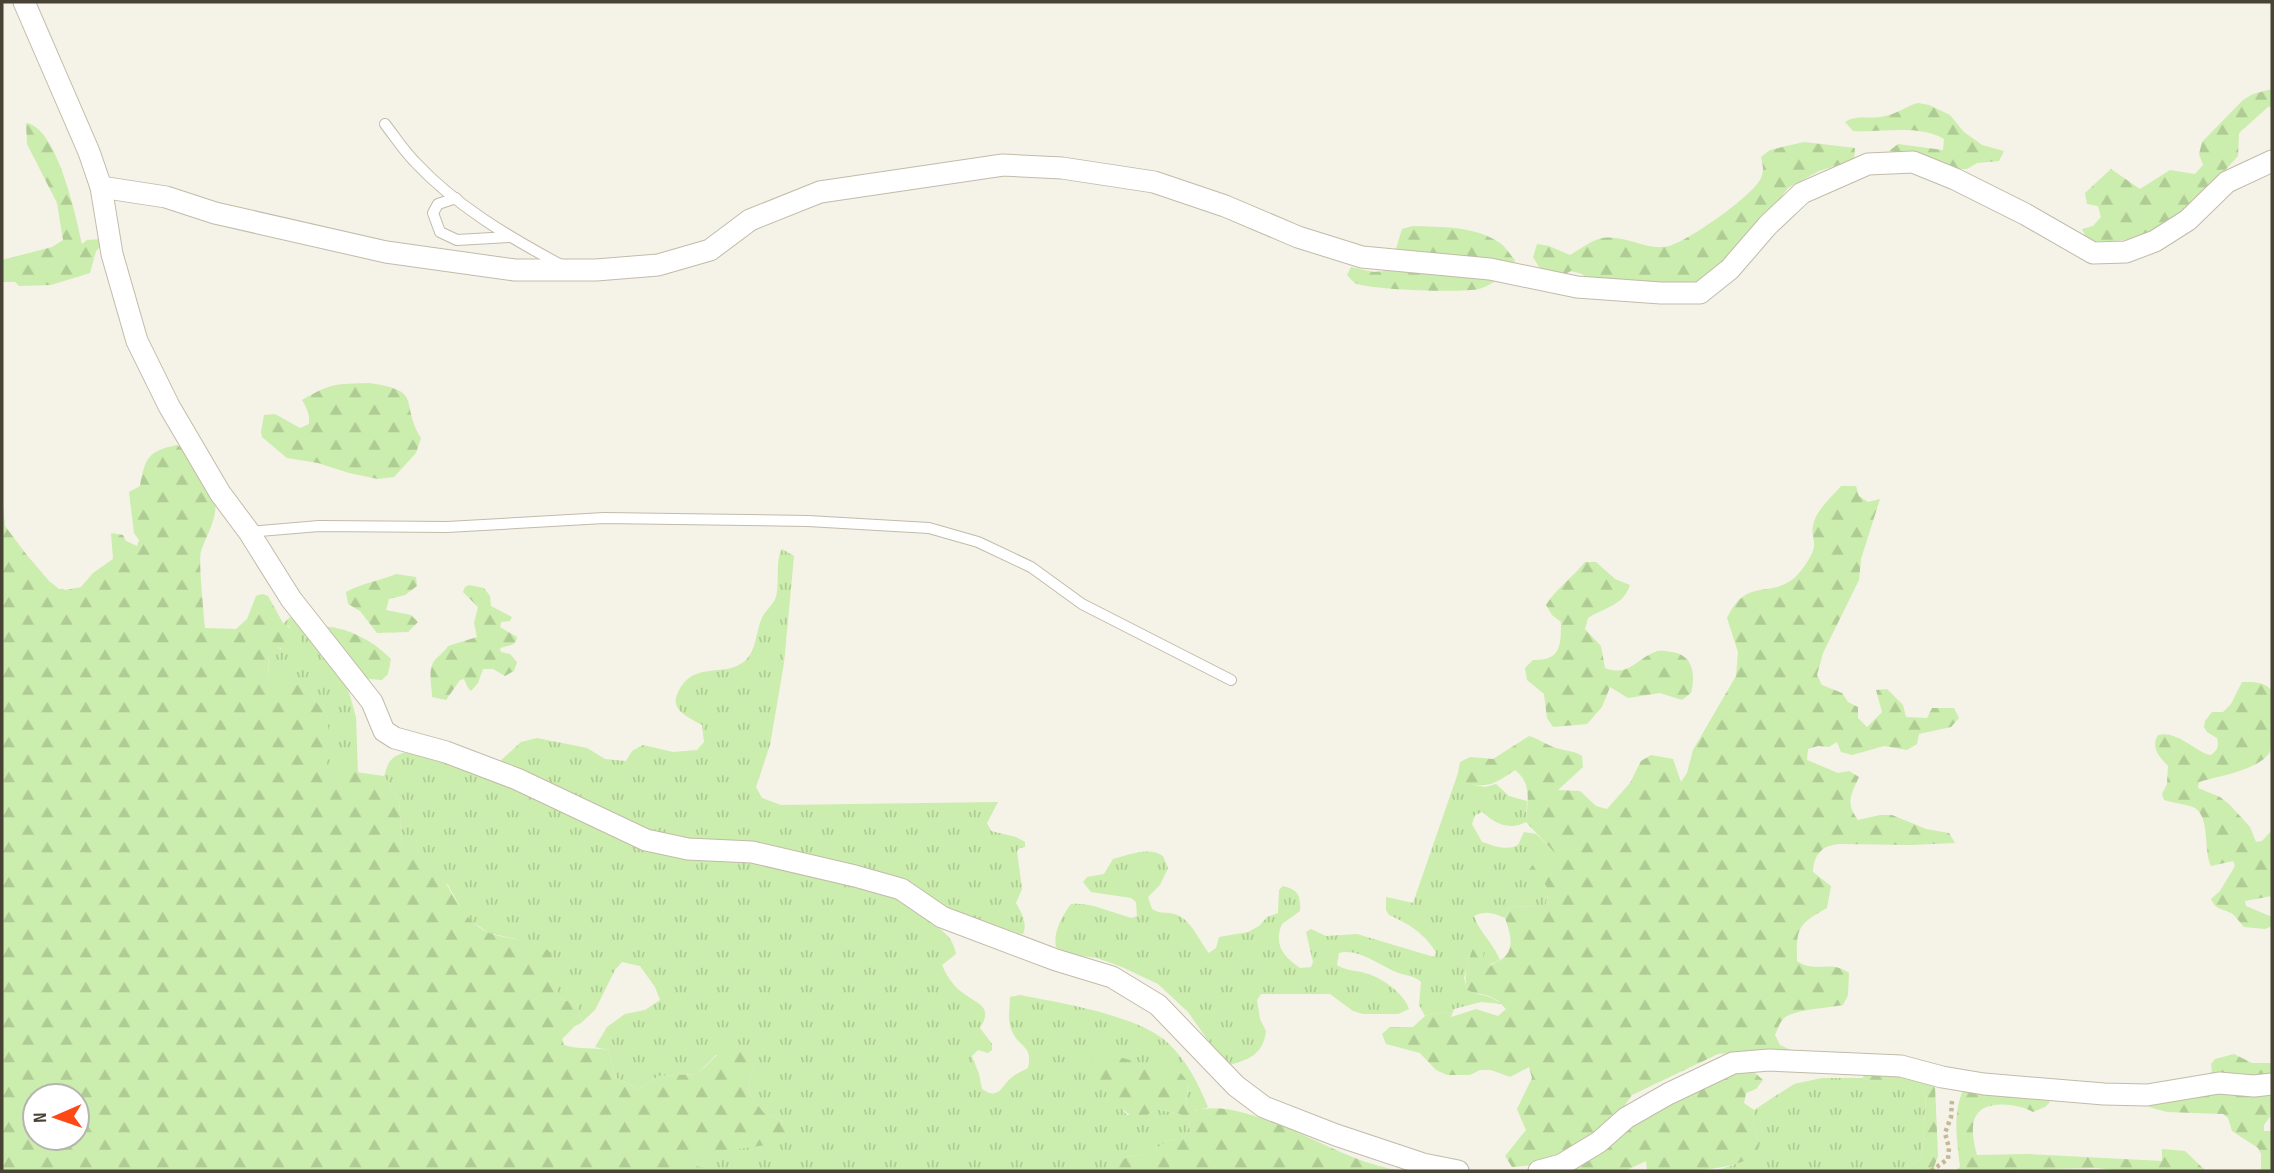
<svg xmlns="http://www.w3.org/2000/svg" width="2274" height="1173" viewBox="0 0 2274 1173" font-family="'Sofia Sans Condensed',sans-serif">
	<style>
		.grass { fill: url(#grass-tufts) }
		.forest { fill: url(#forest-firs); fill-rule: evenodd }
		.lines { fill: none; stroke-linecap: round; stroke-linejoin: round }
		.lane-casing { stroke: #c2bba9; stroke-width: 12 }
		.street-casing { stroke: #c2bba9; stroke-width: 23 }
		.path { stroke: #c5b899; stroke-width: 4.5; stroke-dasharray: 3.5 3.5; stroke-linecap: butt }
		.lane { stroke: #fff; stroke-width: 10 }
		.street { stroke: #fff; stroke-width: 21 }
	</style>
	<defs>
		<pattern id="grass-tufts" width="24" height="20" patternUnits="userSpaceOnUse" patternTransform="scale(1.75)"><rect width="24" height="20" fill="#cbedad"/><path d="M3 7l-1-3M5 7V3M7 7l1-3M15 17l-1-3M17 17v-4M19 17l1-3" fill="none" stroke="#b0cc95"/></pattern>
		<pattern id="forest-firs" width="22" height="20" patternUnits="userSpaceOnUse" patternTransform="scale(1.75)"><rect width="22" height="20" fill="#cbedad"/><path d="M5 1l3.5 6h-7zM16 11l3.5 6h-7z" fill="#b0cc95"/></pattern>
	</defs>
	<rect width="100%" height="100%" fill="#f5f2e8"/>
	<g class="grass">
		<path d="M782,549L794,556L784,663L770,745L756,787L762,798L781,805L998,802L987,823L991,831L1016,837L1025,842V847L1020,848L1017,851L1022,889L1016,903C1021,912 1028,923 1023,934C994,929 950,918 927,899C921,894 916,888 911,883L901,885C904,891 906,900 910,905C923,923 952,927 956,954L942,965C946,975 954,987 963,993C977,1004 994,1006 980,1028L992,1044V1050L988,1053L978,1050L972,1056L979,1074L982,1089C999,1101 1001,1086 1011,1078C1015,1074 1023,1071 1028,1068C1034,1043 1016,1049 1010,1025C1008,1017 1010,1006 1010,997L1020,995C1060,1003 1138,1015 1168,1043C1187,1061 1198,1083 1208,1107L1197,1111L1186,1107L1188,1083L1181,1073L1159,1070L1114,1056L1093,1069L1112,1097L1127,1115H1148L1157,1109L1180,1114L1189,1121L1190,1132L1181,1139L1169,1140L1150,1153L1127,1157L1117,1163V1171H720L694,1167L700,1155L739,1148L787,1123L764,1113L748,1092L749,1078L754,1066L716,1055L697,1074L659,1076L638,1089L616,1078L608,1050L595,1047L607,1027L625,1014L645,1010L660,1000L655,987L640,966L622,962L615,970L595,1010L581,1023L577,1003L559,999L537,944L489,933L471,921L462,910L448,885L402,846L399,800L384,776C386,771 387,765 390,761C411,738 471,759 496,765L521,742L537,738L587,748L605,759L626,761L632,751L643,745L673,752L697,750L704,742L702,725C692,719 670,711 677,695C692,658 724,680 746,660C756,650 756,633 761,620C764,611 773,606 776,597C780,584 775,559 782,549Z"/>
		<path d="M290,617L303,627L348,689L356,717L358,774L326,768L328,717L304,686L268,680L269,648L275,647L281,649L290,627L283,624Z"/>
		<path d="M1458,773L1464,783L1485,787L1496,784L1509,796L1527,801L1526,822C1511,831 1494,824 1483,812L1475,815L1472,824L1482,842C1494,846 1507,851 1518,845L1524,832L1536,834L1557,854L1547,862C1547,877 1551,892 1545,906L1510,907L1505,918C1494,913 1486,910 1474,916C1480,933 1493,943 1500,960L1491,964L1485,973L1482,962L1470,954L1464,978L1467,990C1481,997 1488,993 1501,1004L1481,1002L1454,1009L1451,1017L1443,1012L1425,1016L1419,1005L1421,982C1414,975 1405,976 1396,972C1379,965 1358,948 1339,953L1337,965C1346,971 1355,970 1365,973C1381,977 1404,993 1409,1009L1398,1014H1363L1353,1011L1330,994H1261L1257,1000L1260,1019L1266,1031C1263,1056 1247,1060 1226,1066L1188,1012L1158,984L1122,967L1097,958L1067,954L1056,947C1053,932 1062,916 1071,904C1092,902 1111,913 1132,918L1137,916L1136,902L1131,898L1091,892L1083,882L1087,877L1104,874L1113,859C1128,855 1150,846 1163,856L1168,868L1160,885L1148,897L1152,909C1163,915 1164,911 1174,914C1191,918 1199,941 1209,953L1216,948L1219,937L1248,932L1259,926L1267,917L1278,913L1279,890L1283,886C1298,889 1301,896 1300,911L1282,924C1273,945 1284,957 1300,968L1311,967L1313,962L1306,932L1311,929L1326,936L1357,934L1434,957L1436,952C1422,931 1410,925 1389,915L1386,910V897L1413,903Z"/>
		<path d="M1822,1078H1863L1878,1083H1918L1926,1093L1922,1158L1902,1171H1711C1736,1166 1744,1162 1760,1143C1753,1131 1752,1123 1754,1110L1794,1084Z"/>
	</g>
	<g class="forest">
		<path d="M2272,89V107H2268L2239,133L2238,156C2214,182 2178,226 2142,236C2124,242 2107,241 2088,241L2082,229L2093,226L2101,217L2098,206L2087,204L2085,193L2111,169L2140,189L2170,170L2195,174L2203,165L2199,154L2202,142L2243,100L2253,94Z"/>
		<path d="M1918,103L1929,105L1950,115L1964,132L1982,145L2004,151L1999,161L1977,163L1967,169H1955L1935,159L1889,151L1898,144L1943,150L1944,139C1919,124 1881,133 1853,131L1845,122C1857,114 1872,120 1885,116C1897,114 1906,106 1918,103Z"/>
		<path d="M26,123C57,127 76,216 82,244L87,240L102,239L101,246L96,251L90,273L51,285L19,286L15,282H2V260L52,247L63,240L57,203L27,144Z"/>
		<path d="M1804,142L1855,148L1854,160L1819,171L1788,188L1781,197L1774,218L1709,280L1646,288L1591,280L1582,274L1571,271L1561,276L1539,267L1533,257L1537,244L1549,246L1570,255C1579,250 1589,242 1599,239C1622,232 1646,252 1669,246C1688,241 1753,196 1761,178C1764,171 1763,164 1761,157L1770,150Z"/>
		<path d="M1413,226C1441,227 1476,226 1500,243C1506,247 1510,255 1515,260L1512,271C1502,276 1490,286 1479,289C1463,293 1368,290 1355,283C1352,281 1350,278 1347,275L1351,267L1374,272L1385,271C1395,260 1397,243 1402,229Z"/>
		<path d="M369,383C425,391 399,402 421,438L416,453L394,477L378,479L349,473L318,463L287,458L262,437L261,432L264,415L275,414L300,428L309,424C310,415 307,408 302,400C331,383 336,384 369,383Z"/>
		<path d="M177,445L188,452L192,466L215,499C218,518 207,534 201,551C198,560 204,614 205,628L236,629L247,619L256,596L262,594L268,596L283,623L300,636V650C290,649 278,646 269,649L268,679L304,686L328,717L327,768L384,776L399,800L402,846L417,858L429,855C447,880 460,919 487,932C507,941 531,937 549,951L559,999L577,1003L581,1023L575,1026L562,1039L564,1045C579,1050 593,1047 608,1050L616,1078L638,1089L659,1076L697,1074C713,1061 718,1049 739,1045L749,1055L754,1066L749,1078L748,1092L764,1113L787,1123L790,1136L779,1143L700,1155L695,1166L720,1171H2V492L5,526L26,554L49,581L59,589L66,590L81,587L93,573L113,559L111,533L123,535L126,541L137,546L139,540L134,533L129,492L140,486C145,458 148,451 177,445ZM35,1096H77V1138H35Z"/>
		<path d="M1841,486H1856L1859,496L1868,502L1880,499L1861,559L1859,580L1823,653L1817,675L1822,685L1842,693L1848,702L1858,707V718L1867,727L1882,712L1876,690L1887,689L1903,705L1906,717L1927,718L1932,708H1954L1959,718L1951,727L1919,734L1917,744L1907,750L1884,746L1852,755L1841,752L1837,742L1829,747L1818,746L1808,749L1807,760L1838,773L1849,771L1859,777C1851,795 1845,802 1858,820L1880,815H1892L1926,829L1949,833L1955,843L1911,845L1840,844C1822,845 1814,854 1813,872L1831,886L1827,908C1798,924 1796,928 1797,961C1816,974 1830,959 1849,973L1848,995L1843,1005C1828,1008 1800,1009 1787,1016C1780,1020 1778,1028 1775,1035L1780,1045L1802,1055L1757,1051L1718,1054L1632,1095L1606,1132L1578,1153L1535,1165L1512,1167L1505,1156L1526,1130L1517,1109L1532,1078L1529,1067L1510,1077L1491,1070H1480L1470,1075H1447L1436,1070L1420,1053L1386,1044L1382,1034L1390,1027H1413L1425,1016L1443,1012L1451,1017L1476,1009L1498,1016L1506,1009C1502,1005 1497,999 1491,997C1484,993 1476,995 1467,990C1463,973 1468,958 1476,943L1484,951L1482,962L1485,972C1490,965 1492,964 1499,961C1517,951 1510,933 1505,918L1510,907L1545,906C1553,886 1544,882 1529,870L1536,860L1547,862L1556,854L1526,822C1527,802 1533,784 1515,770C1493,785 1489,788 1463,783L1458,773L1460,762L1470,757L1493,759L1529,736C1540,739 1549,747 1560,749C1570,752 1572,750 1582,756L1583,767L1558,790L1580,791L1596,806L1607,809L1630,783L1641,761L1651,755L1673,759L1681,782L1687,773L1693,750L1736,676L1738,652L1727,618C1747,577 1766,599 1793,579C1800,574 1813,555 1814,547C1815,540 1811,533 1813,526C1815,511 1832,497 1841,486Z"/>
		<path d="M1585,562H1596L1615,579L1630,585C1623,606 1605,607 1588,618L1585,629L1601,646L1605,668C1629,677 1635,660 1655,652C1659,650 1665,651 1671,652C1693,654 1696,675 1691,693L1682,700L1660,693L1628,698L1610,687L1602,707L1587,724L1553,727L1547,718L1544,694L1527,680L1525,668L1533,660C1561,661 1561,645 1561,622L1552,615L1546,605C1555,590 1573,577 1585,562Z"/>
		<path d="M396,574L416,577L417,586L405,595L389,599L386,610L411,615L418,622L408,632L377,633L360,611L348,604L346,592C362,583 379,581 396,574Z"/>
		<path d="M469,585L484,588L490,596L491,606L512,617L510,621L501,622L500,627L517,637C516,647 508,645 500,648L501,652L510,654L517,662L514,671L505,676L493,669H483L478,683L471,691L468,688L464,679L460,680L446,700L432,697C432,687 428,672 433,663C436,657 444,653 448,646L477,637L474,623L478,607L463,592L465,587Z"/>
		<path d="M322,626C349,628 372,640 391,659L388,674L382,680L358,678Z"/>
		<path d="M2242,682C2254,682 2264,681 2272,691C2272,706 2274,734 2272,747C2267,769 2218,776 2199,782L2198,788L2220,797L2230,805L2250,827L2256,842L2262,841L2272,830V896L2245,901L2246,906L2272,917V926L2265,929L2244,927C2240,923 2236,916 2231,913C2221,908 2216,910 2211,899L2220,891L2235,866L2233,861L2211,866C2203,851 2211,815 2193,807C2184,804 2174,803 2164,800L2162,794L2167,784L2168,766C2160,757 2150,748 2158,735C2175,731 2191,747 2206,754L2211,755C2218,750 2219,746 2217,738L2207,732L2204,727L2205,721L2212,712H2223L2231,704Z"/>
		<path d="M1103,1054C1130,1058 1155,1069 1181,1073L1188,1082L1186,1106L1196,1111C1235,1097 1312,1141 1350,1156C1367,1163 1384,1168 1402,1171H1117V1163L1127,1157L1149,1153L1169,1140L1181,1139L1190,1132L1189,1121L1180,1114L1158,1109L1138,1120C1123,1113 1097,1085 1093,1069C1092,1065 1093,1061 1092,1058Z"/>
		<path d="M2234,1054L2252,1063H2272V1114L2264,1125V1131H2272V1171H2261V1154L2258,1148L2232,1131L2228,1118L2223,1114L2167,1112L2149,1107V1100L2204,1080L2212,1071L2211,1064L2215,1059Z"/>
		<path d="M1743,1070L1754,1072L1763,1080L1756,1089L1746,1093L1744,1103L1754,1110C1752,1123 1753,1131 1760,1143C1759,1146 1758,1150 1756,1153C1737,1173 1674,1171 1647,1171L1646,1161L1625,1171H1553L1645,1112Z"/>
		<path d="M1865,1072L1903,1075L1931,1081L1935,1086L1938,1156L1934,1167L1937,1171H1902L1922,1158L1926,1093L1918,1083H1878L1863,1078Z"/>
		<path d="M1964,1088L2041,1095L2050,1102L2045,1107L2033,1112C2019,1104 1985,1099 1976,1116C1970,1125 1974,1145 1977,1155L2028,1154L2162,1161V1149L2185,1151L2206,1171H2124L2096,1168L1955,1171L1960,1167C1957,1140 1952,1114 1964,1088Z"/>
	</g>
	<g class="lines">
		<defs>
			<g id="lane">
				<path d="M385,124C395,137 404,151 415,162C456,206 509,237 561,265"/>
				<path d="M456,198L438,204L433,213L440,232L457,240L509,237"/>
				<path d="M249,532L319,526L447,527L604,518L808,521L929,528L978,542L1031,567L1082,604L1231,680"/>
			</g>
			<g id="street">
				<path d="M24,2L89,152L101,187L112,254L137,341L169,406L220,493L249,532L291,599L372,702L384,731L395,738L446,752L517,779L646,840L688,849L752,852L855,876L901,889L942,917L1056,960L1112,977L1158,1005L1236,1086L1264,1107L1336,1135L1423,1164L1458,1171"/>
				<path d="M101,187L166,197L215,213L386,252L515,270H596L658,265L710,250L750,220L820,192L1003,165L1062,168L1154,182L1225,206L1298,237L1362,257L1490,269L1577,287L1661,293H1700L1730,269L1768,225L1802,193L1868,164L1913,162L1955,179L2025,214L2093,253L2126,252L2155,241L2188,220L2227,182L2272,161"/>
				<path d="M1539,1171L1561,1165L1599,1142L1626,1118L1668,1094L1733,1063L1769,1060L1901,1066L1942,1077L1984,1084L2104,1094L2147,1095L2219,1083L2254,1086L2272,1084"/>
			</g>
		</defs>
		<use href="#lane" class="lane-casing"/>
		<use href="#street" class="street-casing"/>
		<path class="path" d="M1931,1171L1948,1159L1949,1148L1945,1133L1951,1117L1952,1100"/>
		<use href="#lane" class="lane"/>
		<use href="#street" class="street"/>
	</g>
	<rect width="2274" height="1173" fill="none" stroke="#494335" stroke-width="7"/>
	<g transform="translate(56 1117) rotate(268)"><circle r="33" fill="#ffffff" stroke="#b6b4ae" stroke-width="2"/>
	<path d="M0-5L12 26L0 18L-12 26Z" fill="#ff4915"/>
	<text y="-10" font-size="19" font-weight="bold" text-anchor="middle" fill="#494335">N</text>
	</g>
</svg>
